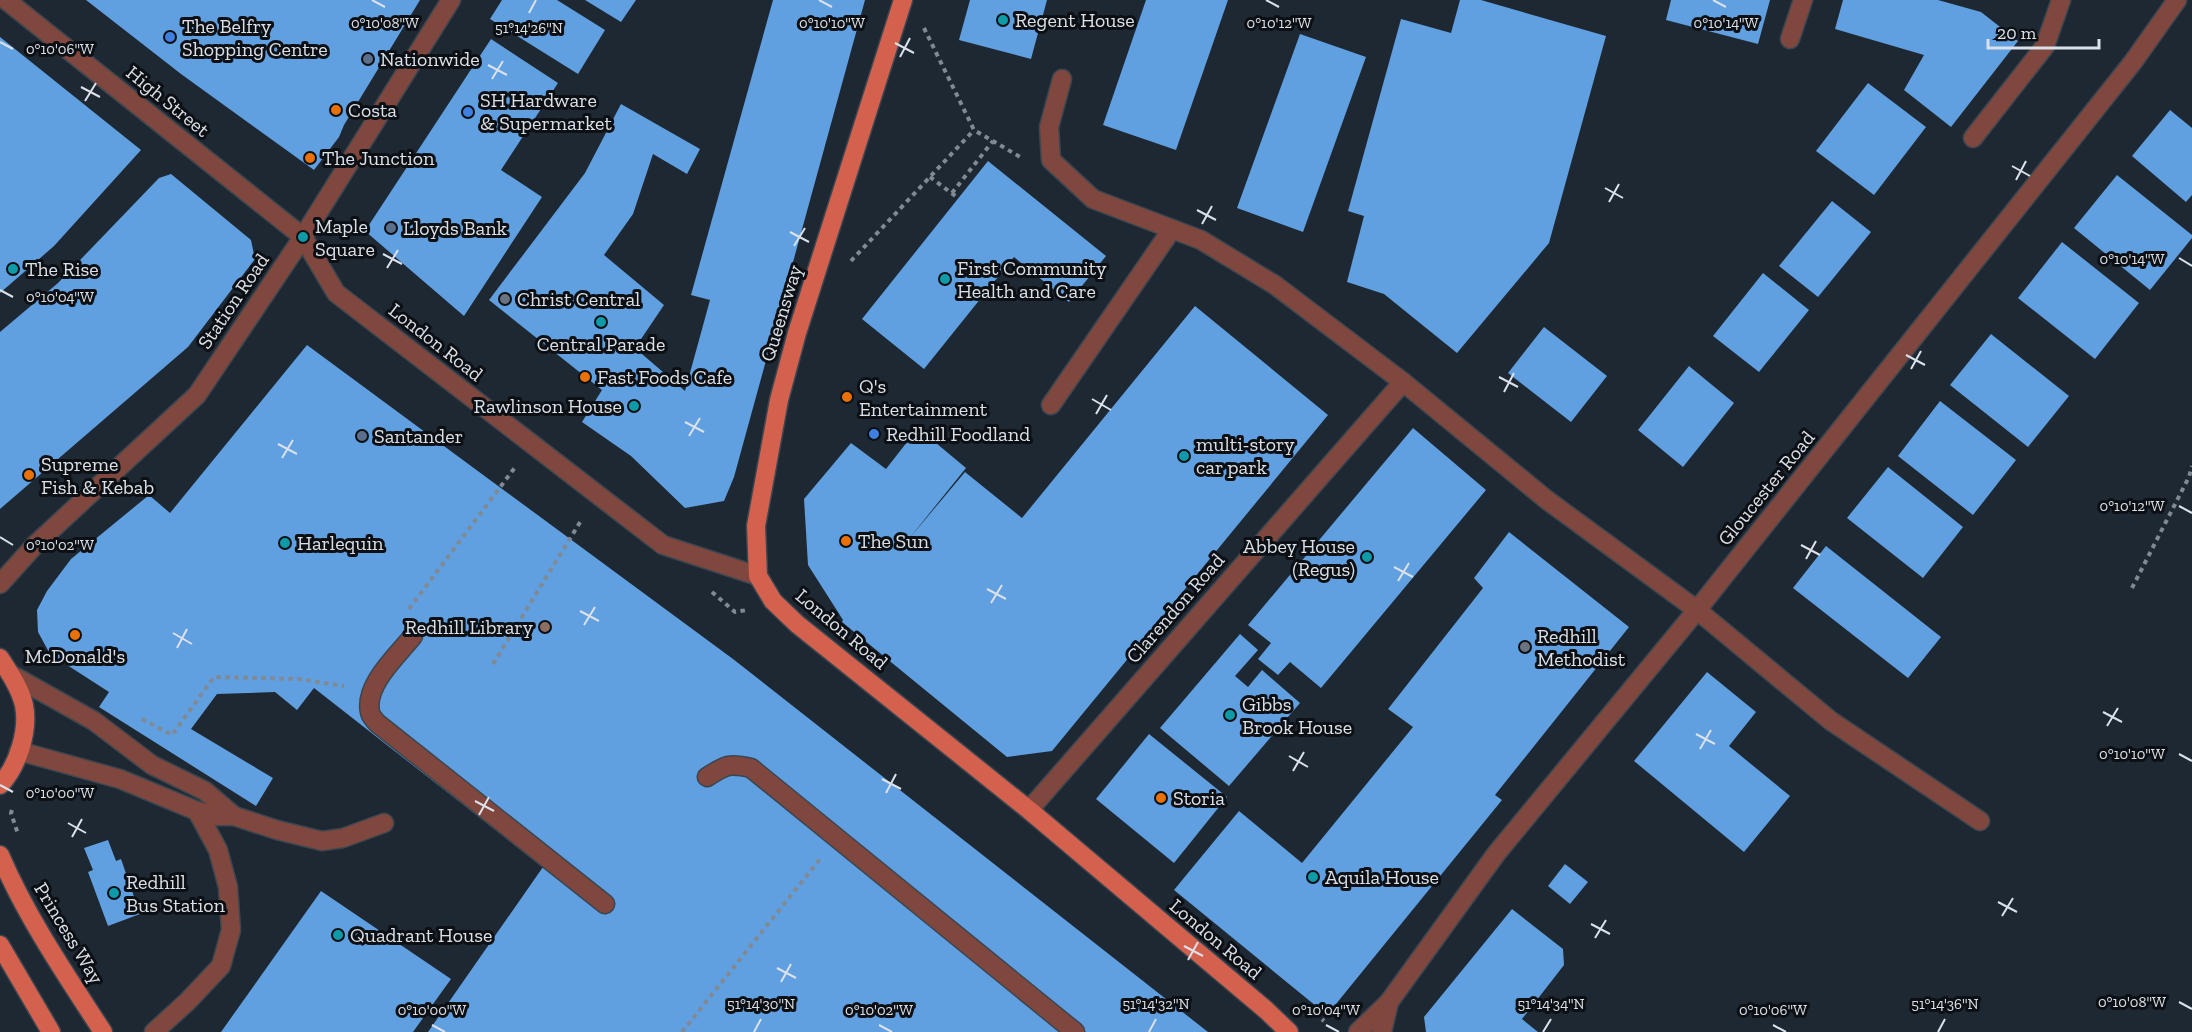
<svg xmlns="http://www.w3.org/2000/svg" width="2192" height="1032" viewBox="0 0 2192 1032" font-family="'Zilla Slab',serif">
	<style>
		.building { fill: #609fe0 }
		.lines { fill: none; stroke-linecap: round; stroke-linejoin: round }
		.minor-casing { stroke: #3c4650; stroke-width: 21 }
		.major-casing { stroke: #3c4650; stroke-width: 21 }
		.path { stroke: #818992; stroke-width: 4; stroke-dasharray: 4.5 4.5; stroke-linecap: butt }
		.minor { stroke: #7f473d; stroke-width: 18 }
		.major { stroke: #d4614e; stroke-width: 18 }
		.ticks { fill: none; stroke: #dbe1e9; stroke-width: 2 }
		.culture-dot { fill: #0f9aa8; stroke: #0c1015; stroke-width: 2 }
		.shop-dot { fill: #3f7fe0; stroke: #0c1015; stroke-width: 2 }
		.service-dot { fill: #5c6f8a; stroke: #0c1015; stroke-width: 2 }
		.food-dot { fill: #e8710a; stroke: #0c1015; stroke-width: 2 }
		.worship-dot { fill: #6b7280; stroke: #0c1015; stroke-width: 2 }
		.education-dot { fill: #8d6e63; stroke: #0c1015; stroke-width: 2 }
		.labels { text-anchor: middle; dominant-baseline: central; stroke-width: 6; stroke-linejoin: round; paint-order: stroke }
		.poi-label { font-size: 20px; fill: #dbe1e9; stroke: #0c1015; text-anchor: start }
		.street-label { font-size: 20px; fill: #dbe1e9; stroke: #0c1015 }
		.ticks-label { font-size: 15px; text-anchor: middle; fill: #dbe1e9; stroke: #0c1015; stroke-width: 6; stroke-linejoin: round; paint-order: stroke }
	</style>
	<rect width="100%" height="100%" fill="#1e2833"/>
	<g class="building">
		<path d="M86,0H420L344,125L339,137L314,170L181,74Z"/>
		<path d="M502,0H557L605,30L578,74L490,19Z"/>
		<path d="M585,0H636L621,22Z"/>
		<path d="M773,0H865L734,477L724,501L685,508L631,456L582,422L602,390L489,300L585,173L621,104L700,149L687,174L653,154L633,214L604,255L664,305L635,348L685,391L710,300L691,295Z"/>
		<path d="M970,0H1047L1031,59L959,40Z"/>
		<path d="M1146,0H1228L1176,150L1103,125Z"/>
		<path d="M1460,0H1481L1606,36L1549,243L1457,353L1384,294L1347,282L1364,216L1348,211L1401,19L1451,33Z"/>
		<path d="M1671,0H1770L1758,44L1666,20Z"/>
		<path d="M1843,0H1938L1981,12L2018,41L1951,127L1904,90L1924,55L1835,29Z"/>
		<path d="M1300,34L1366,57L1303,232L1237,208Z"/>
		<path d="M0,37L141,150L54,246L0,293Z"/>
		<path d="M491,39L558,83L501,170L542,197L464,316L365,231Z"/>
		<path d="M1868,83L1926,127L1874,195L1816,151Z"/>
		<path d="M2170,110L2192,128V195L2186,202L2132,156Z"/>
		<path d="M988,161L1106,256L1069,302L1014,257L924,369L862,319Z"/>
		<path d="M171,174L251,240L255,259L188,347L0,509V332L58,283L159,178Z"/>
		<path d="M2117,175L2192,235V238L2150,290L2074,228Z"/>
		<path d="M1832,201L1871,232L1818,297L1779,266Z"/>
		<path d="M2062,242L2139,303L2095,359L2018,298Z"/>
		<path d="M1763,273L1809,310L1759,372L1713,336Z"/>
		<path d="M1195,306L1328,415L1052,751L1007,757L842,622L843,620L808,565L804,499L851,443L886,469L918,428L966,468L908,540L965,472L1022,518Z"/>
		<path d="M1544,327L1607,376L1571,422L1508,373Z"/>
		<path d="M1991,334L2069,396L2028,447L1950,385Z"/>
		<path d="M307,345L733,659L1208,1032H428L543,867L314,688L297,710L275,692L217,694L191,729L273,778L256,806L99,707L109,692L50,654L38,632L37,610L47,591L71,559L149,495L170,513Z"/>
		<path d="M1689,366L1734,403L1683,467L1638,430Z"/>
		<path d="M1940,401L2016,460L1973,515L1898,456Z"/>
		<path d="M1413,428L1486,490L1321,688L1290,662L1278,675L1258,659L1271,643L1248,625Z"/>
		<path d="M1888,467L1963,527L1923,578L1847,518Z"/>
		<path d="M1509,532L1629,627L1495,795L1502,800L1327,1015L1174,890L1239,811L1302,863L1413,727L1388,709L1483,588L1474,578Z"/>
		<path d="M1826,546L1941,637L1908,678L1793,588Z"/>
		<path d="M1240,634L1258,650L1235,676L1248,687L1262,670L1300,703L1229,786L1160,728Z"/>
		<path d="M1707,672L1756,712L1729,746L1790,796L1744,852L1634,761Z"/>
		<path d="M1149,734L1227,797L1174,863L1096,799Z"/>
		<path d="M108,840L116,861L121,859L140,914L108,926L88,872L93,870L84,848Z"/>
		<path d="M1565,864L1588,882L1570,904L1548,886Z"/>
		<path d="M321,891L451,979L413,1032H221Z"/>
		<path d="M1512,909L1563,949L1564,965L1522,1019L1538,1032H1426L1424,1017Z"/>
	</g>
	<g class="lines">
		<defs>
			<g id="minor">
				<path d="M6,0L303,237L336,293L663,545L758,576"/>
				<path d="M1790,39L1803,0"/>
				<path d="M1062,79L1049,127L1051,160L1093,199L1201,240L1275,285L1403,382L1547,500L1697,610L1831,721L1980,821"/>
				<path d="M1973,138L2045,46L2061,0"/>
				<path d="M1051,405L1172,229"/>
				<path d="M0,584L35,545L197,395L303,237L451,0"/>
				<path d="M413,636C398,655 364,685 370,712C370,716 375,720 377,723L605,904"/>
				<path d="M12,675L94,721L152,765L205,791L234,816"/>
				<path d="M19,751L120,779L197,811L215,816H234L277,830L322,841L343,838L384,823"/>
				<path d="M707,777C726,765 729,763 751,768L1075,1032"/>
				<path d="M1029,810L1403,382"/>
				<path d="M154,1032L188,1001L221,966L231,930L228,887L218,850L197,811"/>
				<path d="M1358,1032L1389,1002L1496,854L1697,610L2133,62L2177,0"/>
				<path d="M1382,1032L1389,1002"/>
			</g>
			<g id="major">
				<path d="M903,0L797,333L779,400L756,526L758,576L773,601L797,624L1029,810L1266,1010L1289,1032"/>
				<path d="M0,658C9,672 20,688 24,705C29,731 18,766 0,785"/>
				<path d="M0,855C27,918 66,975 103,1032"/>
				<path d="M0,945L51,1032"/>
			</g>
		</defs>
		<use href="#minor" class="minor-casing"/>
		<use href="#major" class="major-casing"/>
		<g class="path">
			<path d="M924,28L974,130L1022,158"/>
			<path d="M930,177L958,198"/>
			<path d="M952,193L993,141"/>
			<path d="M851,261L974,130"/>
			<path d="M2132,588L2189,477L2192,466"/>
			<path d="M712,592L735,612L747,610"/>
			<path d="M409,609L516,466"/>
			<path d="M493,664L582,519"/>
			<path d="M142,719L172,735L214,677L299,679L344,686"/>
			<path d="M12,810L11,813L18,834"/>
			<path d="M1308,1008L1324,1021"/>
			<path d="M682,1032L820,859"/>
		</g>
		<use href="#minor" class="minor"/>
		<use href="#major" class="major"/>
	</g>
	<path class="ticks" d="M372,0L385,7M819,0L832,7M1266,0L1279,7M1713,0L1726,7M529,13L536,0M0,42L13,49M895,43L914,53M900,57L910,38M488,65L507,75M492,79L503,61M81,87L100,97M85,101L96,83M2012,166L2030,176M2016,180L2026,161M1605,188L1623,198M1609,202L1619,184M1197,210L1216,220M1202,224L1212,206M790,232L809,242M794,246L805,228M383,254L402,264M2179,258L2192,266M387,268L398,250M0,290L13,297M1906,355L1925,365M1911,369L1921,351M1499,377L1518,387M1504,392L1514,373M1092,399L1111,410M1096,414L1107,395M685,422L704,432M689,436L700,418M278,444L297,454M282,458L293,440M2179,506L2192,513M0,537L13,545M1801,545L1820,555M1806,559L1816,541M1394,567L1413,577M1398,581L1409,563M987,589L1006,599M991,603L1002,585M580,611L599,621M584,625L595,607M173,633L192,644M177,648L187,629M2103,712L2122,722M2107,726L2118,708M1696,734L1715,744M1700,749L1711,730M2179,754L2192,761M1289,756L1308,767M1293,771L1304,752M882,779L901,789M0,785L13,792M886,793L896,774M475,801L494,811M479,815L489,797M68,823L86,833M72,837L82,819M1998,902L2017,912M2002,916L2013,898M1591,924L1610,934M1595,938L1606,920M1184,946L1203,956M1188,960L1198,942M777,968L796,978M781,982L791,964M2179,1002L2192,1009M432,1025L445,1032M879,1025L892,1032M1326,1025L1339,1032M1773,1025L1786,1032M754,1032L761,1019M1149,1032L1156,1019M1543,1032L1551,1019M1938,1032L1945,1019"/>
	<g class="culture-dot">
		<circle cx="1003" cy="20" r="6"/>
		<circle cx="303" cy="237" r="6"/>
		<circle cx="13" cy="269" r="6"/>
		<circle cx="945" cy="279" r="6"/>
		<circle cx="601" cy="322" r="6"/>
		<circle cx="634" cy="406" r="6"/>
		<circle cx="1184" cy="456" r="6"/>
		<circle cx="285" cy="543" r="6"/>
		<circle cx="1367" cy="557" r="6"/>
		<circle cx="1230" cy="715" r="6"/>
		<circle cx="1313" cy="877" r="6"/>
		<circle cx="114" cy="893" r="6"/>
		<circle cx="338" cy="935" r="6"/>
	</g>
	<g class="shop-dot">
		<circle cx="170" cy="37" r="6"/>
		<circle cx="468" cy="112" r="6"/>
		<circle cx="874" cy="434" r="6"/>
	</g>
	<g class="service-dot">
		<circle cx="368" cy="59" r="6"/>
		<circle cx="391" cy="228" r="6"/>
		<circle cx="362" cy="436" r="6"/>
	</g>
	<g class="food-dot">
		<circle cx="336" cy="110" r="6"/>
		<circle cx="310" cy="158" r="6"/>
		<circle cx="585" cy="377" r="6"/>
		<circle cx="847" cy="397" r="6"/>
		<circle cx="29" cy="475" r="6"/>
		<circle cx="846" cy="541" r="6"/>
		<circle cx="75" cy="635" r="6"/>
		<circle cx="1161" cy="798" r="6"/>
	</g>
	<g class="worship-dot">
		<circle cx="505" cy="299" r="6"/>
		<circle cx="1525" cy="647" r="6"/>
	</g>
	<circle class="education-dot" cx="545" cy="627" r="6"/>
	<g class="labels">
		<g class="poi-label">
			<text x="1015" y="20">Regent House</text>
			<text x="182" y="26">The Belfry<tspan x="182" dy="23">Shopping Centre</tspan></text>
			<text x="380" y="59">Nationwide</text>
			<text x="480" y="100">SH Hardware<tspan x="480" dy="23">&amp; Supermarket</tspan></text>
			<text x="348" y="110">Costa</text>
			<text x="322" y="158">The Junction</text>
			<text x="315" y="226">Maple<tspan x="315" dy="23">Square</tspan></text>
			<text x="403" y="228">Lloyds Bank</text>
			<text x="957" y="268">First Community<tspan x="957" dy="23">Health and Care</tspan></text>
			<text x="25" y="269">The Rise</text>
			<text x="517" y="299">Christ Central</text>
			<text x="601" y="344" text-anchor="middle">Central Parade</text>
			<text x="597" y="377">Fast Foods Cafe</text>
			<text x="859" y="386">Q's<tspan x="859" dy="23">Entertainment</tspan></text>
			<text x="622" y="406" text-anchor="end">Rawlinson House</text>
			<text x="886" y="434">Redhill Foodland</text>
			<text x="374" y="436">Santander</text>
			<text x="1196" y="444">multi-story<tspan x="1196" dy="23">car park</tspan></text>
			<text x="41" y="464">Supreme<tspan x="41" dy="23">Fish &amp; Kebab</tspan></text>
			<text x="858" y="541">The Sun</text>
			<text x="297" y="543">Harlequin</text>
			<text x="1355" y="546" text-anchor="end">Abbey House<tspan x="1355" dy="23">(Regus)</tspan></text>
			<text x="533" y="627" text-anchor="end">Redhill Library</text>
			<text x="1537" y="636">Redhill<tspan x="1537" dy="23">Methodist</tspan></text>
			<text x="75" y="656" text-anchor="middle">McDonald's</text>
			<text x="1242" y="704">Gibbs<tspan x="1242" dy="23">Brook House</tspan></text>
			<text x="1173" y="798">Storia</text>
			<text x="1325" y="877">Aquila House</text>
			<text x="126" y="882">Redhill<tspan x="126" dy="23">Bus Station</tspan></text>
			<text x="350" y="935">Quadrant House</text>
		</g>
		<g class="street-label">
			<text transform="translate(168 101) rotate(39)">High Street</text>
			<text transform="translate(233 301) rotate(-56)">Station Road</text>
			<text transform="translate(781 313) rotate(-73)">Queensway</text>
			<text transform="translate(436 342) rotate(38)">London Road</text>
			<text transform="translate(1766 488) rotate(-51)">Gloucester Road</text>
			<text transform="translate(1175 608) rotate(-49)">Clarendon Road</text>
			<text transform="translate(842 629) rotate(40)">London Road</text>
			<text transform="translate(69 933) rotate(59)">Princess Way</text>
			<text transform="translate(1216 939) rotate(40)">London Road</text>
		</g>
	</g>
	<g class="ticks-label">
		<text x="385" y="28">0°10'08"W</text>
		<text x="1726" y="28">0°10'14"W</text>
		<text x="832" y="28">0°10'10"W</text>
		<text x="1279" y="28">0°10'12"W</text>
		<text x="529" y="33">51°14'26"N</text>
		<text x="60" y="54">0°10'06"W</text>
		<text x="2132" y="264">0°10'14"W</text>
		<text x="60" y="302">0°10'04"W</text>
		<text x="2132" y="511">0°10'12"W</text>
		<text x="60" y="550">0°10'02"W</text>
		<text x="2132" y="759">0°10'10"W</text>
		<text x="60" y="798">0°10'00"W</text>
		<text x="2132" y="1007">0°10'08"W</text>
		<text x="761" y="1009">51°14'30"N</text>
		<text x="1156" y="1009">51°14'32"N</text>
		<text x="1551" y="1009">51°14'34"N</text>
		<text x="1945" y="1009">51°14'36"N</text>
		<text x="432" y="1015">0°10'00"W</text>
		<text x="879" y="1015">0°10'02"W</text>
		<text x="1326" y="1015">0°10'04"W</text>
		<text x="1773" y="1015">0°10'06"W</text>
	</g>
	<path d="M1988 39v9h111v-9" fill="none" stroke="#dbe1e9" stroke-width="3"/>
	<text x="1997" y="39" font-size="18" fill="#dbe1e9" stroke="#0c1015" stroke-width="4.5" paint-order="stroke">20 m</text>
</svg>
